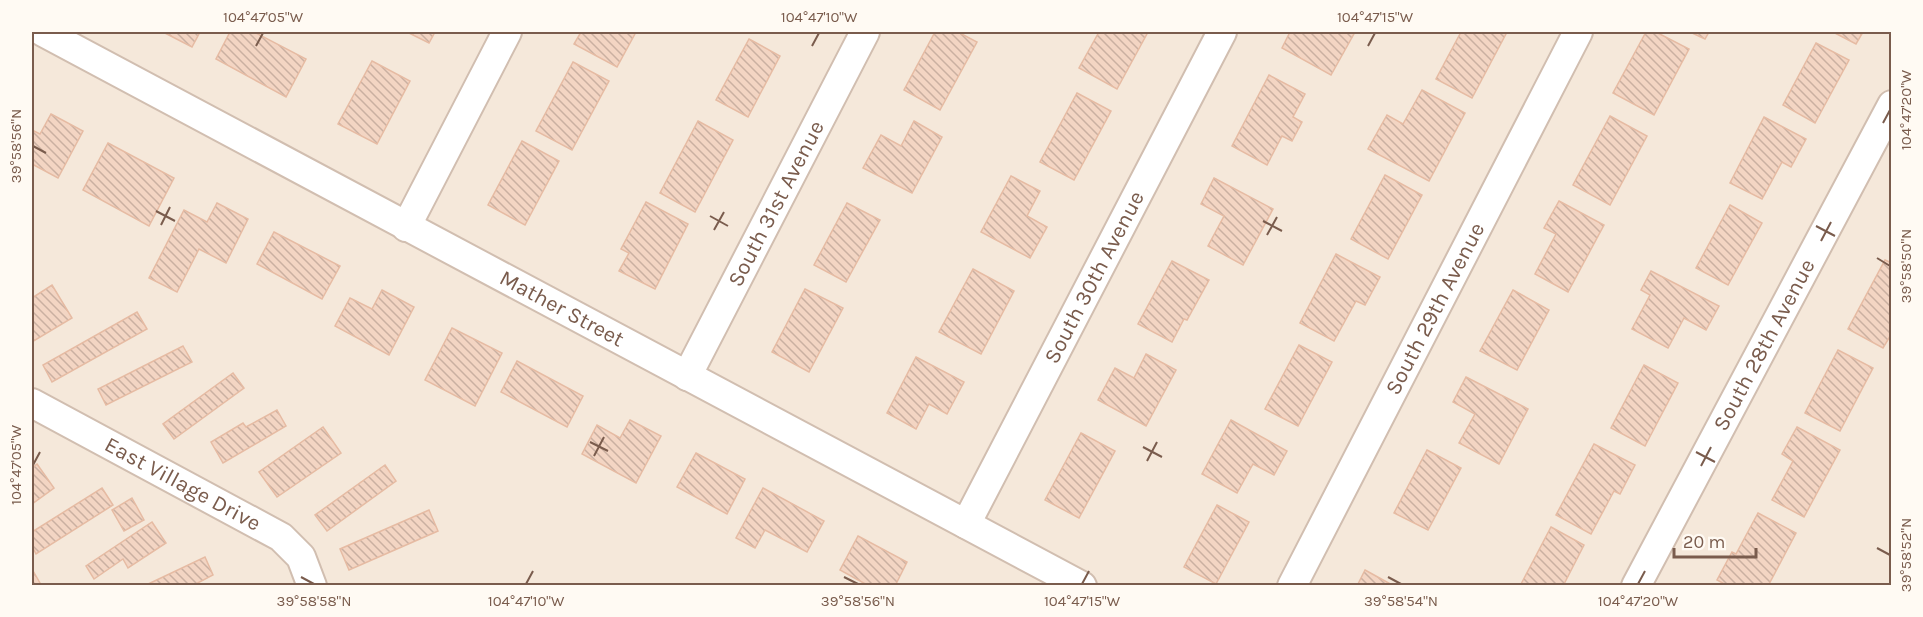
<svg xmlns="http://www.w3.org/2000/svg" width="1923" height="617" viewBox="0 0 1923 617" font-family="Karla,sans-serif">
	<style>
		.residential { fill: #f5e8da }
		.building { fill: url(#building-back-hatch); stroke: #e6bba3; stroke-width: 1.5 }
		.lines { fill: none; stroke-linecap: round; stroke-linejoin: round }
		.minor-casing { stroke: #d1beb0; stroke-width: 32 }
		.minor { stroke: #fff; stroke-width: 28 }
		.ticks { fill: none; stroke: #7a5c4d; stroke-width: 2 }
		.labels { text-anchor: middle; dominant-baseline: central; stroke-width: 4.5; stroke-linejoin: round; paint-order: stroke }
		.street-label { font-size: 22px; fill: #7a5c4d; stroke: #fffaf3 }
		.neatline { fill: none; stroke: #7a5c4d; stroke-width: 2 }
		.ticks-label { font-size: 15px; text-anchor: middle; fill: #7a5c4d }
	</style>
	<defs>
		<pattern id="building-back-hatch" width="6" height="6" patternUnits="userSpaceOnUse" patternTransform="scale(1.5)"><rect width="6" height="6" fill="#f3d5c3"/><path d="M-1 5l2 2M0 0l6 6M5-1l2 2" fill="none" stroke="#cab0a1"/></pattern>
	</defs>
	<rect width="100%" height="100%" fill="#fdf6ec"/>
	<rect class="residential" x="32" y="32" width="1859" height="553"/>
	<g class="building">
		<path d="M163,32H200L192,47Z"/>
		<path d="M230,32H254L306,59L286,97L216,59Z"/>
		<path d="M407,32H435L429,43Z"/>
		<path d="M581,32H636L617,67L574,44Z"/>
		<path d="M935,32H958L977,42L940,110L904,90Z"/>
		<path d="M1099,32H1148L1117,89L1079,68Z"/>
		<path d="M1290,32H1355L1331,75L1282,48Z"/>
		<path d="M1461,32H1507L1472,98L1436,79Z"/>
		<path d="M1646,32H1656L1689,49L1654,115L1613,93Z"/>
		<path d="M1690,32H1709L1705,39Z"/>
		<path d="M1833,32H1863L1856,44Z"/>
		<path d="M749,39L780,56L748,117L716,100Z"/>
		<path d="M1816,43L1849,60L1815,123L1783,105Z"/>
		<path d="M372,61L410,81L377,144L338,124Z"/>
		<path d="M573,62L609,81L572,150L536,131Z"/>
		<path d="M1269,75L1305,94L1293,117L1302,122L1292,141L1282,136L1267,165L1232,146Z"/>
		<path d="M1422,90L1465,113L1429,181L1368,149L1387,115L1403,124Z"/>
		<path d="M1077,93L1111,111L1074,180L1040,162Z"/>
		<path d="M51,114L83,131L58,178L32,164V130L40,134Z"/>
		<path d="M1610,116L1647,136L1610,205L1573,185Z"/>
		<path d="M1764,117L1806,139L1791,167L1782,162L1762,199L1730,183Z"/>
		<path d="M698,121L733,140L695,212L660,193Z"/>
		<path d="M914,121L942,137L912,193L863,168L881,135L901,146Z"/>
		<path d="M522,141L559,161L525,225L488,205Z"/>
		<path d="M108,143L174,178L149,226L83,190Z"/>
		<path d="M1385,175L1422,195L1388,259L1351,239Z"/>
		<path d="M1011,176L1040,191L1027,216L1047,227L1030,258L981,232Z"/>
		<path d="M1214,178L1273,209L1243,265L1208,246L1224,216L1201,204Z"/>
		<path d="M1559,201L1604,225L1568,292L1535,274L1556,234L1544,228Z"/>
		<path d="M646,202L688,224L655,289L619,271L629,253L621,249Z"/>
		<path d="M217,203L248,219L226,263L199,249L177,292L149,278L184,210L207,222Z"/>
		<path d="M847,203L880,220L846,282L814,265Z"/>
		<path d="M1730,205L1762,223L1728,285L1696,268Z"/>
		<path d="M274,232L340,266L322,299L257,264Z"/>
		<path d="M1336,254L1380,277L1365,305L1356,301L1334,341L1300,323Z"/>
		<path d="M1885,260L1892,263V333L1883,348L1848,329Z"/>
		<path d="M1172,261L1209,280L1187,320L1184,319L1172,342L1138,324Z"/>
		<path d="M973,269L1014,291L981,354L939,332Z"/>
		<path d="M1651,271L1719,306L1706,330L1684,318L1668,348L1632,329L1650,295L1641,290Z"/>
		<path d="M52,285L72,318L32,342V298Z"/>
		<path d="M805,289L843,308L809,372L772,352Z"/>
		<path d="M382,290L414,307L389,355L335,326L350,298L372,309Z"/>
		<path d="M1513,290L1549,310L1517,370L1480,351Z"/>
		<path d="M137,312L147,329L52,382L43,365Z"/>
		<path d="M452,328L502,353L475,406L425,380Z"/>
		<path d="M1299,345L1332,362L1298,426L1265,409Z"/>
		<path d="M183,346L192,362L106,405L98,389Z"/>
		<path d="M1838,350L1873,368L1840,431L1805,413Z"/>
		<path d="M1146,354L1176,370L1146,426L1098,400L1115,368L1134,378Z"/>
		<path d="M916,357L964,382L947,414L929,404L916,429L887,413Z"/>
		<path d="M517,361L583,396L567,427L501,392Z"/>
		<path d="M1644,365L1678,383L1645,446L1611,428Z"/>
		<path d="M233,373L244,388L174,439L163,424Z"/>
		<path d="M1466,377L1528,409L1499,464L1459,443L1475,414L1453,402Z"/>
		<path d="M277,410L286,426L223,463L211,442L243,423L246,427Z"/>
		<path d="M630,420L661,436L636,483L582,454L597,425L620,438Z"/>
		<path d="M1231,420L1287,451L1274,475L1253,464L1237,493L1202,474Z"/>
		<path d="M323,427L341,453L277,497L259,472Z"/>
		<path d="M1797,427L1840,450L1804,517L1772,500L1793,461L1782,454Z"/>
		<path d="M1081,433L1115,451L1079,518L1045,500Z"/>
		<path d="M1594,444L1635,465L1620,494L1614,491L1591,534L1556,515Z"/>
		<path d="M1427,450L1461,468L1428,530L1394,513Z"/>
		<path d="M696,453L745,479L727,514L677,487Z"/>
		<path d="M37,464L54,488L32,504V468Z"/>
		<path d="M385,465L396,481L327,531L315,515Z"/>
		<path d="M102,488L113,505L36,554L32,546V532Z"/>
		<path d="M763,488L824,521L807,552L765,530L755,548L736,538Z"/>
		<path d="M132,498L144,520L124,531L112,510Z"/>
		<path d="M1217,505L1249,522L1216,584L1184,567Z"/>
		<path d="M429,510L438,531L349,570L340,549Z"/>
		<path d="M1758,513L1796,533L1768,586H1728L1717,580L1732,552L1736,554Z"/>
		<path d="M152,522L166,543L128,568L123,559L94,579L86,566Z"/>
		<path d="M1551,527L1584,545L1563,586H1520Z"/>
		<path d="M858,536L907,562L895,586H869L840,570Z"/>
		<path d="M205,557L213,575L192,586H144Z"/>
		<path d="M32,569L40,583L36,586H32Z"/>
		<path d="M1365,570L1394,586H1357Z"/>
	</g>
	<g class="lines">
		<defs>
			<g id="minor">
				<path id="s1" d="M43,32L1082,586"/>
				<path d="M406,227L507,32"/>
				<path id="s2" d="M687,376L865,32"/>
				<path id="s3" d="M32,403L281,537L301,557L312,586"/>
				<path id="s4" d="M966,524L1222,32"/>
				<path id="s5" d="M1292,586L1578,32"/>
				<path id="s6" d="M1636,586L1892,105"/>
			</g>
		</defs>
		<use href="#minor" class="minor-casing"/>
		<use href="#minor" class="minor"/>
	</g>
	<path class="ticks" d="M256,46L263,33M812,46L819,33M1368,46L1375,33M1883,123L1890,110M33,146L46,153M156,211L175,221M710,216L728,226M1263,221L1282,231M161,225L170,207M1816,226L1835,236M714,230L724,212M1267,235L1277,217M1821,241L1831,222M1877,258L1890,266M590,442L608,451M1143,447L1162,457M1696,452L1715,462M594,456L604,437M1147,461L1157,442M33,465L40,452M1701,466L1711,447M1877,548L1890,555M301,577L314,584M844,577L858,584M1388,577L1401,584M526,584L533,571M1082,584L1089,571M1638,584L1645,571"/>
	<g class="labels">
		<g class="street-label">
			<text stroke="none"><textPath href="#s2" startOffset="194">South 31st Avenue</textPath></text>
			<text stroke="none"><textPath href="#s4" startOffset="278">South 30th Avenue</textPath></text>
			<text stroke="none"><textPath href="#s5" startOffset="312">South 29th Avenue</textPath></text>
			<text stroke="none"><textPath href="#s1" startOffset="588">Mather Street</textPath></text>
			<text stroke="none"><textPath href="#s6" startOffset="273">South 28th Avenue</textPath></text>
			<text stroke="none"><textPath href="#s3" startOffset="171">East Village Drive</textPath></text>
		</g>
	</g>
	<rect width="1923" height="617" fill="none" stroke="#fffaf3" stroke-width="66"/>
	<path d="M1674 548v9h82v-9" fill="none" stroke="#7a5c4d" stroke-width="3"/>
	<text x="1683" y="548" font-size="18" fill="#7a5c4d" stroke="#fffaf3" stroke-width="4.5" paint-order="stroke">20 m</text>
	<rect x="33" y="33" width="1857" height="551" class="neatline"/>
	<g class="ticks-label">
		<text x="263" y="22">104°47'05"W</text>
		<text x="819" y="22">104°47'10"W</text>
		<text x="1375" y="22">104°47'15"W</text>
		<text transform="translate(1906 110) rotate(-90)" y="5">104°47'20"W</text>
		<text transform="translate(16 146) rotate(-90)" y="5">39°58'56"N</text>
		<text transform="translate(1906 266) rotate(-90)" y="5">39°58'50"N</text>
		<text transform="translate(16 465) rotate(-90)" y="5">104°47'05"W</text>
		<text transform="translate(1906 555) rotate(-90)" y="5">39°58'52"N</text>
		<text x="314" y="606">39°58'58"N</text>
		<text x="526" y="606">104°47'10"W</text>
		<text x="858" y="606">39°58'56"N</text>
		<text x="1082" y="606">104°47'15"W</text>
		<text x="1401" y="606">39°58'54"N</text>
		<text x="1638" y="606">104°47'20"W</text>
	</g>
</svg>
